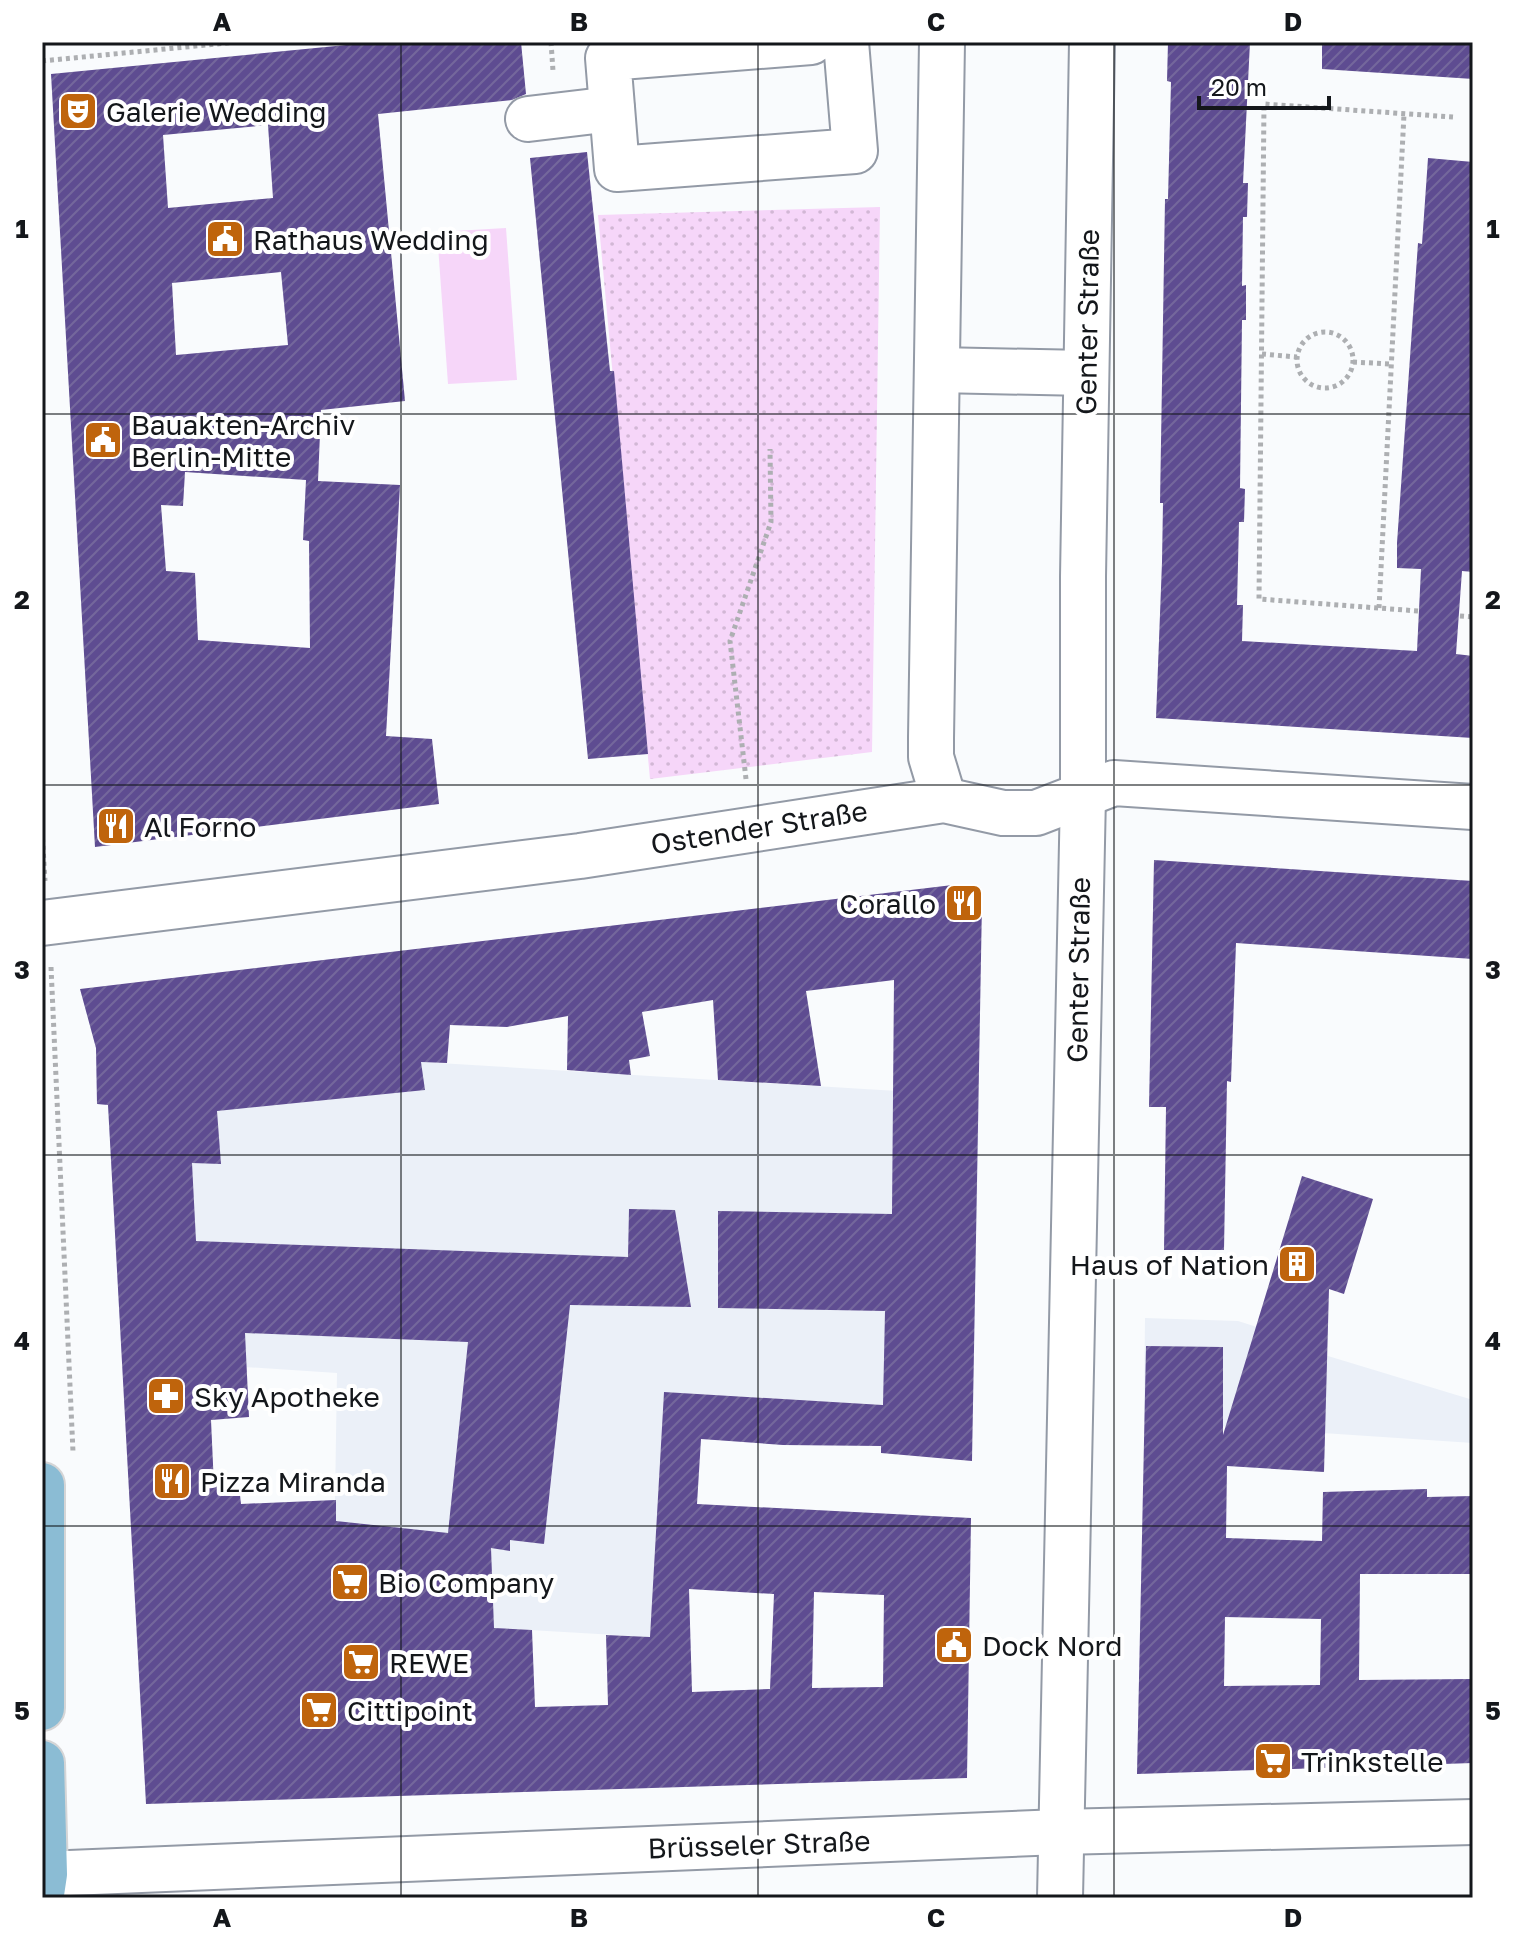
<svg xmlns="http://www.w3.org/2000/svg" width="1515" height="1940" viewBox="0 0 1515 1940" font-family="'Golos Text',sans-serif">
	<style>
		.built { fill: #ebf0f8 }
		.green { fill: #f6d6f9 }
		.park { fill: url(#park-dots) }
		.building { fill: url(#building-hatch); fill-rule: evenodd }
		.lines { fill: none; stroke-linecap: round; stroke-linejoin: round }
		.minor-casing { stroke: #939aa6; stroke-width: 48 }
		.major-casing { stroke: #d5d5d6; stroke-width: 48 }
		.path { stroke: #adafb2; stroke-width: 5; stroke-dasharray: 4 4; stroke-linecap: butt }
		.minor { stroke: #fff; stroke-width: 44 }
		.major { stroke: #8bbcd4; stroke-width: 44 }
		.grid { fill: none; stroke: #14171b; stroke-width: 2; stroke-opacity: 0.55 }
		.labels { text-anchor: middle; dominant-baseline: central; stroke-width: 8; stroke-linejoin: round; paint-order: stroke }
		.poi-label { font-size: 28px; fill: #14171b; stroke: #fff; text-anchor: start }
		.street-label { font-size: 28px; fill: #14171b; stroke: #fff }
		.neatline { fill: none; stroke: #14171b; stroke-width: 3 }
		.grid-label { font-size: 26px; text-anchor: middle; font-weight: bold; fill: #14171b }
	</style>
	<defs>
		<pattern id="park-dots" width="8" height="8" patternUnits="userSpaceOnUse" patternTransform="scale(2)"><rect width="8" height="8" fill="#f6d6f9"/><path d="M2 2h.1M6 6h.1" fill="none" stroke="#d2b7d5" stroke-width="1.8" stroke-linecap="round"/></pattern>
		<pattern id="building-hatch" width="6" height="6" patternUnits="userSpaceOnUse" patternTransform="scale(2)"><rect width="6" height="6" fill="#5e4c91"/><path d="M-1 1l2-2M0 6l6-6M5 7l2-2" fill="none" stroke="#74679c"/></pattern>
	</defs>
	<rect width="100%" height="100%" fill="#f9fbfd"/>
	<g class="built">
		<path d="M80,989L422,1062L979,1096L973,1410L664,1392L650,1637L494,1628L498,1793L131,1510L335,1500L337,1373L122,1359L108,1105L97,1104L96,1048Z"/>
		<path d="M1145,1318L1238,1321L1273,1332L1272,1339L1473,1400V1443L1144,1421Z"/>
	</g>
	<path class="green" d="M506,228L517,380L448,384L437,232Z"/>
	<path class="park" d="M880,207L872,752L650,779L598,215Z"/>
	<g class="building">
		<path d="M377,42H521L526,94L512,100L378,114L405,401L321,410L318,481L400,485L386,736L432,739L439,804L95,847L51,74ZM268,125L273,198L168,208L163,135ZM281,272L288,345L176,355L172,283ZM185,472L306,480L303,540L309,541L310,648L198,640L195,573L166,571L161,505L183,506Z"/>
		<path d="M1168,42H1250L1243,183H1248L1247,217H1243L1242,286L1246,285V320H1242L1240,488L1245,489L1244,522H1239L1237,605H1243L1242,641L1417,651L1421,569L1397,568V543L1418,243L1422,244L1428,158L1473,162V572L1462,571L1456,654L1473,656V738L1156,718L1162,562L1163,503H1160L1165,199H1168L1171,82L1167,81Z"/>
		<path d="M1322,42H1473V79L1322,69Z"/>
		<path d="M587,152L610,371H614L648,754L588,759L530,158Z"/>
		<path d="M1154,860L1473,881V959L1236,943L1231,1082L1227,1081L1224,1250H1164L1166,1107H1149Z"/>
		<path d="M961,884L982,902L972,1461L881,1453V1446L783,1445L701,1439L697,1504L971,1518L967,1778L146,1804L108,1105L97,1104L96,1048L80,989ZM894,980L892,1214L718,1211V1308L885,1311L883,1405L664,1392L650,1637L606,1635L608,1705L535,1707L532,1630L494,1628L491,1548L510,1551V1540L544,1544L570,1305L691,1307L675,1210L629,1209L628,1257L196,1241L192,1163L221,1164L217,1111L425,1090L421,1062L447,1063L450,1025L507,1027L568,1016L567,1070L631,1075L629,1060L650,1056L642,1012L713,1000L718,1080L821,1086L806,991ZM245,1333L468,1342L448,1533L336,1521V1500L241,1504L239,1486H214L211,1420L249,1417ZM689,1589L774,1594L770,1689L692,1692ZM814,1592L884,1595L883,1687L812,1688Z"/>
		<path d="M1302,1176L1373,1199L1344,1294L1329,1289L1324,1472L1227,1466L1226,1538L1322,1541L1323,1492L1427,1489V1497L1473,1496V1574H1360L1359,1680L1473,1679V1763L1137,1774L1146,1346L1223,1347V1435ZM1225,1617L1321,1619L1320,1685L1224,1686Z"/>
	</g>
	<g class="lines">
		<defs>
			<g id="minor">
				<path d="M811,42L608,58L617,169L855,151L846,42"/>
				<path d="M942,42L931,738V757L944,800"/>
				<path d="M528,119L612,109"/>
				<path d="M937,370L1086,373"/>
				<path d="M42,923L580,856L944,800L1003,813H1036L1114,783L1473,807"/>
				<path d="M45,1874L1060,1832L1473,1822"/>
				<path d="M1060,1898L1083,795V577L1092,42"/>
			</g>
			<g id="major">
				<path d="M42,1485V1708"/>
				<path d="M42,1763L45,1874L42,1894"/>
			</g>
		</defs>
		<use href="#minor" class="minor-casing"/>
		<use href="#major" class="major-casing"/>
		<g class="path">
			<path d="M551,42L553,71"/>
			<path d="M42,61L237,42"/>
			<circle cx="1325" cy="360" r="28"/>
			<path d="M1262,354L1297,357"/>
			<path d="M1353,362L1391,364"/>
			<path d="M1379,608L1404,114"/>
			<path d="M1418,611L1259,599L1264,104L1453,117"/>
			<path d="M1460,616L1473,617"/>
			<path d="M746,779L730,641L771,522L770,449"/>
			<path d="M42,830L45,881"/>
			<path d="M51,967L73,1452"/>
		</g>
		<use href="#minor" class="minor"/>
		<use href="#major" class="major"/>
	</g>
	<path class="grid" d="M401,42V1898M758,42V1898M1114,42V1898M42,414H1473M42,785H1473M42,1155H1473M42,1526H1473"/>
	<defs>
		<symbol id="theatre-square" viewBox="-11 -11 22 22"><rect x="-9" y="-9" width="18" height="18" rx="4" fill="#bf640c" stroke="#fff"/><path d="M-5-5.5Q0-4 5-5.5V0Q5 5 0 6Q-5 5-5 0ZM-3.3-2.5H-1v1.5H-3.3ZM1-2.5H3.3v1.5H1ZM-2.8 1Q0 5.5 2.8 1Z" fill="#fff"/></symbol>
		<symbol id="civic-square" viewBox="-11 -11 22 22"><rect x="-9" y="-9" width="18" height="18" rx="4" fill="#bf640c" stroke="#fff"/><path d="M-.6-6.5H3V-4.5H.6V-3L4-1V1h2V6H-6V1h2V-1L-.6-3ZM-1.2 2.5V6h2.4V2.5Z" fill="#fff"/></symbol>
		<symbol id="restaurant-square" viewBox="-11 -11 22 22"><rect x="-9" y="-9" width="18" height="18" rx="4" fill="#bf640c" stroke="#fff"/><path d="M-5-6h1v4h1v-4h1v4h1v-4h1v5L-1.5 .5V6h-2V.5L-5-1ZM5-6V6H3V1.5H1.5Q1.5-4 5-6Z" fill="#fff"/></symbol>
		<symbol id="building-square" viewBox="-11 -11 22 22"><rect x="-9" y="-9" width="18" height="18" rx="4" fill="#bf640c" stroke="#fff"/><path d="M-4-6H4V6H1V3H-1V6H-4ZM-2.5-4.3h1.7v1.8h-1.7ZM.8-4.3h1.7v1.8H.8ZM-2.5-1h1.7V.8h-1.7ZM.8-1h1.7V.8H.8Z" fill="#fff"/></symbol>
		<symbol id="pharmacy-square" viewBox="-11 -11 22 22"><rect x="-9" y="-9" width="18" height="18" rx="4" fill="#bf640c" stroke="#fff"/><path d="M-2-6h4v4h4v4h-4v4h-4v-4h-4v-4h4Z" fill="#fff"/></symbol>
		<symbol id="supermarket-square" viewBox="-11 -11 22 22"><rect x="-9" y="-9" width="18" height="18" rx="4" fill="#bf640c" stroke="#fff"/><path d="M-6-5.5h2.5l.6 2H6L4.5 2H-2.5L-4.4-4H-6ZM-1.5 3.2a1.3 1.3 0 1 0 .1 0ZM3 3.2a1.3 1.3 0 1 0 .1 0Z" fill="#fff"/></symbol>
	</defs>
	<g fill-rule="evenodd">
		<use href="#theatre-square" x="56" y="89" width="44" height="44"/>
		<use href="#civic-square" x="203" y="217" width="44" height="44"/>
		<use href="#civic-square" x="81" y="418" width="44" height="44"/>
		<use href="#restaurant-square" x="94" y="804" width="44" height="44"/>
		<use href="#restaurant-square" x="942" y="881" width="44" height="44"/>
		<use href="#building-square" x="1275" y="1242" width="44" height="44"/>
		<use href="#pharmacy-square" x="144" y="1374" width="44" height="44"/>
		<use href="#restaurant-square" x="150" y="1459" width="44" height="44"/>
		<use href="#supermarket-square" x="328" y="1560" width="44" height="44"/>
		<use href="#civic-square" x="932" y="1623" width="44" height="44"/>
		<use href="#supermarket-square" x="339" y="1640" width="44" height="44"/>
		<use href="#supermarket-square" x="297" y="1688" width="44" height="44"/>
		<use href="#supermarket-square" x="1251" y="1739" width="44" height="44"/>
	</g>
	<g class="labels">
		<g class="poi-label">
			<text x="106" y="111">Galerie Wedding</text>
			<text x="253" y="239">Rathaus Wedding</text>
			<text x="131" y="424">Bauakten-Archiv<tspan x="131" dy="32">Berlin-Mitte</tspan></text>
			<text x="144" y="826">Al Forno</text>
			<text x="936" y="903" text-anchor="end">Corallo</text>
			<text x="1269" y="1264" text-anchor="end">Haus of Nation</text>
			<text x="194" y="1396">Sky Apotheke</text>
			<text x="200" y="1481">Pizza Miranda</text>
			<text x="378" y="1582">Bio Company</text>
			<text x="982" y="1645">Dock Nord</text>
			<text x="389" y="1662">REWE</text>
			<text x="347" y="1710">Cittipoint</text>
			<text x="1301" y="1761">Trinkstelle</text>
		</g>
		<g class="street-label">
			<text transform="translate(1087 322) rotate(-89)">Genter Straße</text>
			<text transform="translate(759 827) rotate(-9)">Ostender Straße</text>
			<text transform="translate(1078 970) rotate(-89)">Genter Straße</text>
			<text transform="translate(759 1844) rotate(-2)">Brüsseler Straße</text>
		</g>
	</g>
	<rect width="1515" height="1940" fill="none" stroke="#ffffff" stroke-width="88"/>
	<path d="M1199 96v12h130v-12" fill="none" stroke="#14171b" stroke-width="4"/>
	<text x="1211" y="96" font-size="24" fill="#14171b" stroke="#ffffff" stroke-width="6" paint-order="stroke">20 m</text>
	<rect x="44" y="44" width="1427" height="1852" class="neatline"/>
	<g class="grid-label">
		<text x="222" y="31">A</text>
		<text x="579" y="31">B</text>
		<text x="936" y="31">C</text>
		<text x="1293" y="31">D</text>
		<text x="22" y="238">1</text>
		<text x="1493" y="238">1</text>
		<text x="22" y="609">2</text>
		<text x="1493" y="609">2</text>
		<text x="22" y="979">3</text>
		<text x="1493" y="979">3</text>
		<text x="22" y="1350">4</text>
		<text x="1493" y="1350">4</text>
		<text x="22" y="1720">5</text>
		<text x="1493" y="1720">5</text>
		<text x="222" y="1927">A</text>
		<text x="579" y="1927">B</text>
		<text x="936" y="1927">C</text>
		<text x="1293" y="1927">D</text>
	</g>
</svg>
